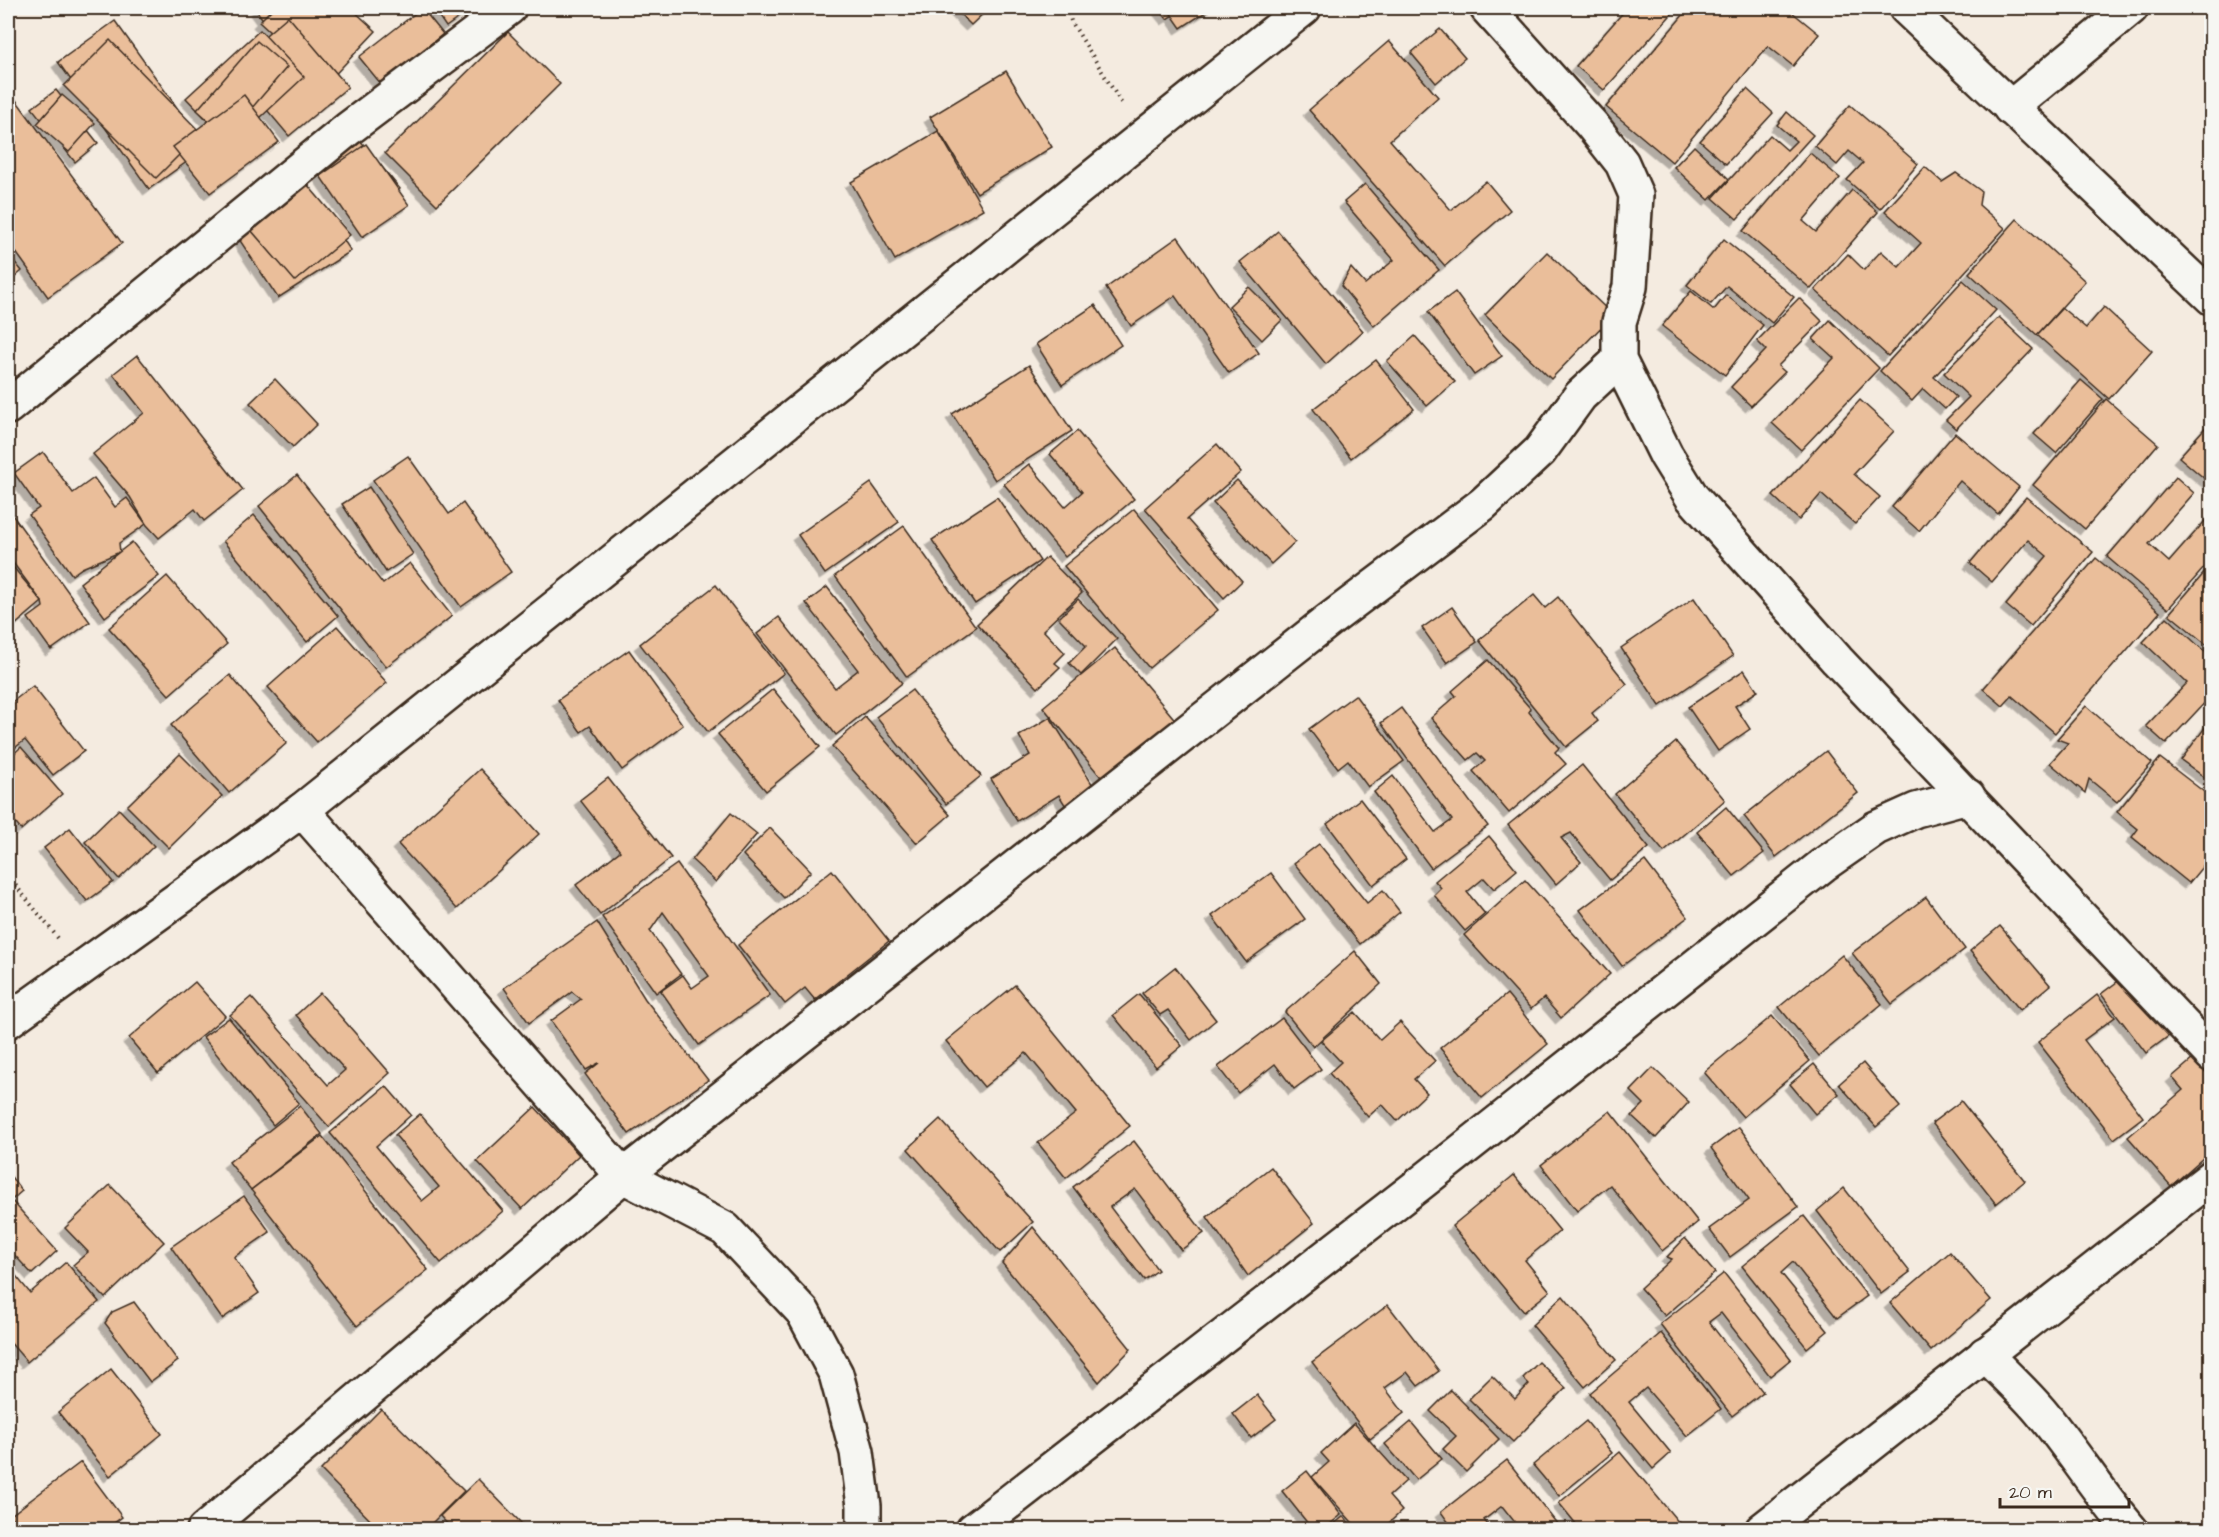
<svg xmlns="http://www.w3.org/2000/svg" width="2219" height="1537" viewBox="0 0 2219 1537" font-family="'Architects Daughter',sans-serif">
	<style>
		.building { fill: #eabe9a; stroke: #3b2a1e; stroke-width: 1.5; filter: url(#shadow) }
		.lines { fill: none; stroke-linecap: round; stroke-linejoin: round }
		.minor-casing { stroke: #3b2a1e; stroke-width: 38 }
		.path { stroke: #3b2a1e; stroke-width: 4; stroke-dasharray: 1.5 4.5; stroke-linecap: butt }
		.minor { stroke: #f6f6f2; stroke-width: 33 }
	</style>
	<defs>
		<filter id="shadow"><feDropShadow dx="-5.5" dy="5.5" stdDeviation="0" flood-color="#0004"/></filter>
	</defs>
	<rect width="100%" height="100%" fill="#f4ebe0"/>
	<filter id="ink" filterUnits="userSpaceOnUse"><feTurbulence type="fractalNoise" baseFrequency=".0167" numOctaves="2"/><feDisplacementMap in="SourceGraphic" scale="12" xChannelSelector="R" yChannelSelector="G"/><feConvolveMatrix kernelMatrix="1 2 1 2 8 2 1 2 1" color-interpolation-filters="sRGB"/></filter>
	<g filter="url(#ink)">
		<g class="building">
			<path d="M259,8H333L355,38L304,76L256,10Z"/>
			<path d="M273,8H351L376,31L326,84L259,22Z"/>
			<path d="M422,8L443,34L381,84L359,57Z"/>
			<path d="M433,8H472L446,27Z"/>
			<path d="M954,8H989L971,25Z"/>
			<path d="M1158,8H1184L1167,19Z"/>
			<path d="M1167,8H1212L1181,28Z"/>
			<path d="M1627,8H1677L1604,90L1576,66Z"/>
			<path d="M1689,8H1787L1819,34L1793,66L1768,46L1672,162L1606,107Z"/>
			<path d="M288,16L348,87L289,136L230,66Z"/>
			<path d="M115,21L206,148L149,189L58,62Z"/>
			<path d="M1440,29L1465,58L1436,83L1411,53Z"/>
			<path d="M260,30L304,77L231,145L186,98Z"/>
			<path d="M508,32L560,84L437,205L385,153Z"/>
			<path d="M110,40L201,133L156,178L64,86Z"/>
			<path d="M257,41L287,67L227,137L197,110Z"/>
			<path d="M1389,41L1438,97L1390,140L1451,210L1486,181L1510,210L1445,266L1309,110Z"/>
			<path d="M1006,71L1052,147L977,193L930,117Z"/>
			<path d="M1747,89L1773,113L1726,164L1700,141Z"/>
			<path d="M56,90L98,143L75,162L32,108Z"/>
			<path d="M62,95L95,123L69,152L37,124Z"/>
			<path d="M244,95L279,142L210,193L173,147Z"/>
			<path d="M13,96L122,243L48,297L8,241V99Z"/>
			<path d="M1850,105L1918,164L1880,209L1847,180L1863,163L1849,151L1837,165L1815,146Z"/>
			<path d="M1787,112L1813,135L1737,219L1713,198L1770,135L1787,150L1796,141L1777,125Z"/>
			<path d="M938,131L983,209L895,260L851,182Z"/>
			<path d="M359,139L400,189L359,221L319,171Z"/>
			<path d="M366,144L409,205L362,237L320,176Z"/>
			<path d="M1694,146L1729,179L1709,200L1674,167Z"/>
			<path d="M1810,153L1840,178L1803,221L1816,232L1852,190L1878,212L1811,289L1743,231Z"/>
			<path d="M1925,167L1942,182L1956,173L1981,191L1979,205L2005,228L1888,356L1815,290L1848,254L1864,270L1881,251L1899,267L1921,243L1885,211Z"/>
			<path d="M304,180L351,251L278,298L231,227Z"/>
			<path d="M306,183L350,235L295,281L251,230Z"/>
			<path d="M1365,184L1439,270L1374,326L1341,286L1351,268L1365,284L1394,260L1344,202Z"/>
			<path d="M2017,219L2085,281L2037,335L1969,273Z"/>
			<path d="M1278,231L1363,331L1326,364L1240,262Z"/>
			<path d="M1178,237L1259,353L1229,373L1175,296L1131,326L1106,288Z"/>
			<path d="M1724,239L1794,297L1772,323L1727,286L1711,304L1687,285Z"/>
			<path d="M1547,252L1613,315L1551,379L1485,315Z"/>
			<path d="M8,254L22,271L8,283Z"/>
			<path d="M1963,280L1996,310L1934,377L1956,397L1945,409L1923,389L1912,401L1880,371Z"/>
			<path d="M1249,287L1282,320L1262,340L1229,306Z"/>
			<path d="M1691,291L1714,310L1726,295L1763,325L1725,375L1662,326Z"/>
			<path d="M1455,292L1502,356L1474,375L1428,312Z"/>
			<path d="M1799,298L1822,321L1778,366L1785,372L1751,406L1731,387L1766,350L1757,341Z"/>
			<path d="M1095,305L1121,345L1062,385L1036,344Z"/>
			<path d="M2104,307L2152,351L2109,399L2037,335L2062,308L2086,328Z"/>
			<path d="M1999,317L2033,349L1956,429L1946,420L1969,397L1944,373Z"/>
			<path d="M1830,320L1879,368L1801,450L1772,423L1834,358L1813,339Z"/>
			<path d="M1415,336L1455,382L1427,406L1387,361Z"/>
			<path d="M137,355L243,490L204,521L195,509L159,538L146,524L130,497L93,454L144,413L113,374Z"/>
			<path d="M1376,360L1414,409L1351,458L1313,409Z"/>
			<path d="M1029,365L1072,431L995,480L952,414Z"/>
			<path d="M275,379L317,424L293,447L250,403Z"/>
			<path d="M2081,380L2103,399L2056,453L2034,434Z"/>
			<path d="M2106,399L2158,444L2085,529L2033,485Z"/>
			<path d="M1860,400L1894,431L1854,474L1880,497L1855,524L1821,494L1799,520L1773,496Z"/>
			<path d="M2212,420V485L2179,457Z"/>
			<path d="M1077,431L1134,499L1065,557L1004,484L1029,464L1065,507L1082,492L1050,454Z"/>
			<path d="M1955,433L2019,487L1998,514L1960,481L1919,531L1892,507Z"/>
			<path d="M1217,444L1241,472L1187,519L1242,581L1224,598L1145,508Z"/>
			<path d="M43,452L73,493L94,478L115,507L127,498L146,524L119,543L120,552L82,568L72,575L29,515L39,508L14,473Z"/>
			<path d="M408,456L449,514L463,503L511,572L461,607L373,480Z"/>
			<path d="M297,475L383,584L410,563L452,616L386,667L259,506Z"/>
			<path d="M2176,477L2194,493L2149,544L2169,562L2212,513V559L2168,609L2107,557Z"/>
			<path d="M1237,480L1295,542L1271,564L1213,503Z"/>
			<path d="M871,483L899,522L825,574L798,535Z"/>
			<path d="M369,487L413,554L386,572L342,504Z"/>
			<path d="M997,497L1040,561L975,604L932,540Z"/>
			<path d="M2026,497L2093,552L2031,626L2006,605L2047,556L2028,540L1992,582L1970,563Z"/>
			<path d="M8,509L90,622L51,650L28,618L43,607L42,602L8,556Z"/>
			<path d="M1134,509L1218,610L1149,668L1064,566Z"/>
			<path d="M254,515L338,616L307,642L223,541Z"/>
			<path d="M904,526L976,627L907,677L835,576Z"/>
			<path d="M132,542L159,576L105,617L80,583Z"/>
			<path d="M1047,557L1082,593L1043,630L1065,653L1055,663L1060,667L1038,688L977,624Z"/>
			<path d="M2096,558L2160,612L2055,733L2012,696L2003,706L1983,689Z"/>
			<path d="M8,561L42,602L8,631Z"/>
			<path d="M2212,564V649L2169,614Z"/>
			<path d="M167,576L227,644L169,695L109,628Z"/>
			<path d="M716,585L784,673L708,732L640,644Z"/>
			<path d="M827,587L902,683L836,735L757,634L779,617L835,688L858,670L806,603Z"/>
			<path d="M1534,595L1545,608L1558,597L1627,684L1592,713L1598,721L1566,747L1479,640Z"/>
			<path d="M1694,598L1733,656L1660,706L1621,648Z"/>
			<path d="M1078,599L1117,639L1081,675L1069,663L1086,646L1059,618Z"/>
			<path d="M1452,607L1477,642L1447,663L1422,628Z"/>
			<path d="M2167,617L2212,658V695L2166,744L2146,726L2187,683L2143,642Z"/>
			<path d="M337,626L387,683L317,742L268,687Z"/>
			<path d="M1115,648L1177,722L1105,782L1043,707Z"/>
			<path d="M629,650L683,725L622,770L590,726L581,732L558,700Z"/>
			<path d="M1488,660L1530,708L1529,712L1559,748L1555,752L1566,764L1509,813L1473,771L1485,761L1477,753L1468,760L1431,718L1456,696L1452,691Z"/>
			<path d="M1744,670L1758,691L1735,706L1750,729L1718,751L1688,707Z"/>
			<path d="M230,675L287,743L229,793L171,725Z"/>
			<path d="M33,686L84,751L53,775L25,740L8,753V705Z"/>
			<path d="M773,689L820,747L766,791L718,734Z"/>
			<path d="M912,690L981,776L946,804L876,717Z"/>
			<path d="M1355,695L1404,761L1368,787L1348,760L1338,768L1309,729Z"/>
			<path d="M2086,706L2152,763L2117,802L2089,779L2085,793L2050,763L2068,743L2057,739Z"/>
			<path d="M1401,708L1488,826L1431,868L1374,792L1393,776L1435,832L1452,820L1381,723Z"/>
			<path d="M865,717L950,815L917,843L832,746Z"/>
			<path d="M1050,717L1096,790L1067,808L1059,795L1017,821L991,779L1030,755L1019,736Z"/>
			<path d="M2212,718V781L2211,782L2181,760Z"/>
			<path d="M1676,742L1725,800L1664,852L1615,794Z"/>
			<path d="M21,747L62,794L21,830L8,814V759Z"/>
			<path d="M1826,751L1858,793L1776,857L1744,816Z"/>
			<path d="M180,754L222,796L169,848L127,806Z"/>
			<path d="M2160,758L2212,798V855L2189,883L2132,837L2138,829L2117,812Z"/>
			<path d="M1582,765L1649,848L1610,880L1571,833L1561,838L1581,862L1556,884L1508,825Z"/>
			<path d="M480,769L539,834L457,909L398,844Z"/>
			<path d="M608,778L671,858L600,915L576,885L620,851L580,800Z"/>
			<path d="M1360,799L1406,859L1373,885L1327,824Z"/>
			<path d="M1726,807L1764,853L1734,876L1697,832Z"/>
			<path d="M119,809L154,846L119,879L85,842Z"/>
			<path d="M731,813L757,834L716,882L692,860Z"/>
			<path d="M70,828L113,882L87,901L44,848Z"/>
			<path d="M770,828L811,871L784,898L743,855Z"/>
			<path d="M1489,836L1517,870L1494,889L1484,878L1467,892L1485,914L1465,931L1434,895L1441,888L1435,881Z"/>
			<path d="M1319,844L1367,903L1383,890L1400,912L1360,944L1294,863Z"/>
			<path d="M1645,861L1688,917L1622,966L1580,910Z"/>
			<path d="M677,864L770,995L699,1045L661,991L683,975L692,988L709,976L663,912L650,931L681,974L656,993L602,917Z"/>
			<path d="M832,870L889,941L815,1000L805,988L785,1004L738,945Z"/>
			<path d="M1271,873L1305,919L1246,962L1212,916Z"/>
			<path d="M1525,880L1610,974L1561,1018L1544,998L1531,1009L1464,935Z"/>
			<path d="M1926,897L1965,949L1892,1004L1852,953Z"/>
			<path d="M597,922L645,999L708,1080L629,1134L585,1074L599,1063L586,1070L551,1021L581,999L572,992L529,1023L504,988Z"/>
			<path d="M2000,926L2050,985L2020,1010L1970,951Z"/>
			<path d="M1355,951L1381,984L1313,1047L1285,1012Z"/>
			<path d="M1842,955L1882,1004L1819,1056L1779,1007Z"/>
			<path d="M1175,967L1216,1020L1191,1040L1168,1010L1160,1015L1142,993Z"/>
			<path d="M2129,973L2174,1032L2146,1053L2101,994Z"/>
			<path d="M195,982L225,1016L158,1073L129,1038Z"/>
			<path d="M1015,985L1130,1126L1066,1178L1038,1143L1076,1113L1026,1053L984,1087L946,1041Z"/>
			<path d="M320,993L390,1073L329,1127L230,1015L251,997L328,1085L345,1070L296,1015Z"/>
			<path d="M1139,994L1182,1046L1156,1067L1113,1015Z"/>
			<path d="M1507,994L1548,1044L1482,1098L1440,1048Z"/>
			<path d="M2097,995L2115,1017L2084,1040L2143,1117L2114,1139L2038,1042Z"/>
			<path d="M1355,1012L1380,1040L1400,1022L1435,1061L1414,1079L1427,1093L1397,1121L1382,1104L1368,1117L1329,1073L1341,1062L1321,1041Z"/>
			<path d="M1772,1016L1810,1061L1743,1117L1704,1072Z"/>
			<path d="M229,1018L299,1103L273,1125L203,1037Z"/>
			<path d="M1282,1018L1321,1069L1294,1089L1275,1064L1238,1093L1218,1067Z"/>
			<path d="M2201,1052L2212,1064V1150L2171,1186L2128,1137L2183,1090L2172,1077Z"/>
			<path d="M1863,1063L1900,1107L1876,1127L1839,1084Z"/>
			<path d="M1814,1064L1839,1094L1815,1114L1790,1084Z"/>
			<path d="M1653,1068L1689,1102L1656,1138L1632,1116L1644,1104L1631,1091Z"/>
			<path d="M386,1086L411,1115L376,1146L422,1201L439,1187L395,1135L420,1114L503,1211L441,1263L330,1133Z"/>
			<path d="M1961,1101L2025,1181L1996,1204L1932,1123Z"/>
			<path d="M300,1106L322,1134L251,1190L229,1162Z"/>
			<path d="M535,1107L579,1155L522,1209L477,1161Z"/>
			<path d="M1610,1111L1698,1222L1662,1251L1610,1185L1577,1211L1541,1165Z"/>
			<path d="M940,1119L1033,1222L1000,1252L908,1149Z"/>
			<path d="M1739,1127L1798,1207L1730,1257L1709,1229L1749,1200L1711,1148Z"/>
			<path d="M322,1136L428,1270L357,1326L251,1190Z"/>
			<path d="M1134,1141L1204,1233L1181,1250L1135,1189L1110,1207L1158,1270L1144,1280L1073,1187Z"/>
			<path d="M1271,1167L1314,1223L1248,1276L1207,1217Z"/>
			<path d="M8,1173L22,1191L8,1203Z"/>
			<path d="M1514,1175L1560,1231L1525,1260L1550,1291L1524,1312L1452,1226Z"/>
			<path d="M110,1185L164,1242L105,1298L73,1265L88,1252L65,1228Z"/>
			<path d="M1844,1188L1910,1272L1881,1294L1817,1211Z"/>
			<path d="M244,1196L270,1232L234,1257L259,1293L222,1319L171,1247Z"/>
			<path d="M13,1202L57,1251L32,1274L8,1248V1207Z"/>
			<path d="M1804,1216L1867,1296L1837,1318L1793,1262L1781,1273L1828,1331L1807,1348L1742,1266Z"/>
			<path d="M1033,1227L1131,1349L1099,1382L1002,1263Z"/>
			<path d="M1685,1238L1715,1273L1665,1316L1640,1288L1672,1259L1667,1257Z"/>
			<path d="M1950,1252L1991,1300L1931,1351L1890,1303Z"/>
			<path d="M66,1262L99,1302L27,1362L8,1340V1266L30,1293Z"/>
			<path d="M1724,1273L1791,1359L1770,1376L1721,1313L1709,1322L1763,1392L1732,1416L1660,1324Z"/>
			<path d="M1563,1296L1616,1360L1585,1387L1532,1325Z"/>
			<path d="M134,1302L178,1361L150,1382L105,1323L112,1312Z"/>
			<path d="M1388,1305L1439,1371L1418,1386L1407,1372L1385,1388L1404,1413L1370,1439L1312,1362Z"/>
			<path d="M1661,1333L1721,1409L1687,1436L1646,1388L1629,1402L1671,1453L1653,1469L1590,1393Z"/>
			<path d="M1539,1362L1566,1388L1513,1442L1469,1399L1492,1376L1515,1399L1529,1384L1523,1378Z"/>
			<path d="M111,1369L162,1434L110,1476L58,1412Z"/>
			<path d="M1451,1390L1499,1439L1466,1472L1443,1449L1456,1436L1430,1411Z"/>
			<path d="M1257,1395L1276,1419L1251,1438L1233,1414Z"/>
			<path d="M381,1409L464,1491L425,1530H380L321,1470Z"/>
			<path d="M1586,1421L1612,1453L1559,1496L1533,1465Z"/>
			<path d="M1411,1422L1442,1459L1416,1480L1385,1444Z"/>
			<path d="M1354,1423L1406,1481L1389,1496L1402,1511L1381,1530H1359L1312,1477L1329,1462L1321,1453Z"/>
			<path d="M1620,1452L1685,1530H1581L1559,1503Z"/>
			<path d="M1507,1460L1562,1530H1521L1502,1506L1484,1520L1492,1530H1454L1441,1512Z"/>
			<path d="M81,1462L122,1517L105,1530H21L11,1515Z"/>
			<path d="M1307,1471L1341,1515L1323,1530H1313L1282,1491Z"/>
			<path d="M478,1479L528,1530H453L440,1516Z"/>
			<path d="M1344,1516L1354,1530H1327Z"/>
		</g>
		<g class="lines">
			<defs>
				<g id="minor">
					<path d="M1487,8L1592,125L1622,163L1636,195L1630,287L1619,322V360L1666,455L1692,497L1837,660L2212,1055"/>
					<path d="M1906,8L2212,298"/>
					<path d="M2010,108L2131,8"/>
					<path d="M8,407L348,129L509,8"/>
					<path d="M302,810L623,1176L725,1229L803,1312L836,1374L857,1452L864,1506V1530"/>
					<path d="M8,1021L302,810L1304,8"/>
					<path d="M1985,1354C2003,1373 2023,1391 2040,1411C2072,1449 2098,1492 2131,1530"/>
					<path d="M204,1530L623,1176L1328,621L1483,504L1540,451L1580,396L1619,360"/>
					<path d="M973,1530L1421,1183L1823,865L1876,828L1916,810L1968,796"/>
					<path d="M1762,1530L2212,1177"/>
				</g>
			</defs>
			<use href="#minor" class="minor-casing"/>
			<g class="path">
				<path d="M1067,8L1071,21L1122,104"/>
				<path d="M8,876L58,938"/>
			</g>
			<use href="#minor" class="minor"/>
		</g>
	</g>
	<rect width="2219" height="1537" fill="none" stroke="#f6f6f2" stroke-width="30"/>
	<rect x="15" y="15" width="2189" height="1507" fill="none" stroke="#3b2a1e" stroke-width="2" filter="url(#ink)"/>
	<path d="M2000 1498v9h129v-9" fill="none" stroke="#3b2a1e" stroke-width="3"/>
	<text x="2009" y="1498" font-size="18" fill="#3b2a1e" stroke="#f6f6f2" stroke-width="4.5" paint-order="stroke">20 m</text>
</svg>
